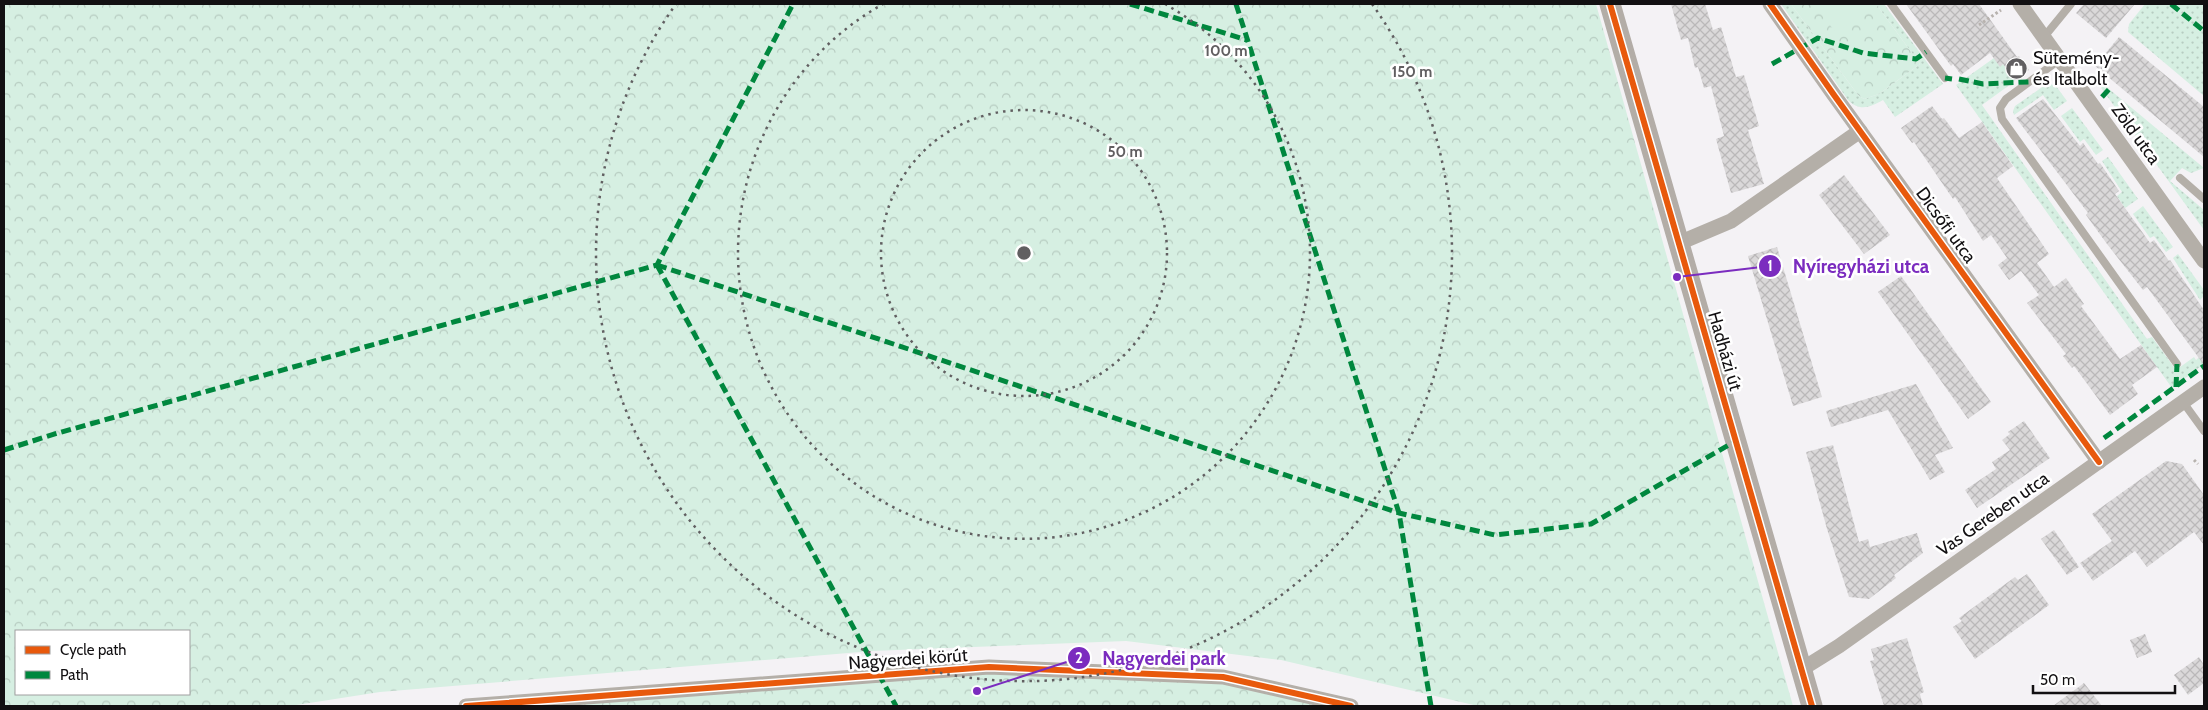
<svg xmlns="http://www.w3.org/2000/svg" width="2208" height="710" viewBox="0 0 2208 710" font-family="Cabin,sans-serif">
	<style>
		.grass { fill: url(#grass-dots) }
		.park { fill: url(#park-crowns); fill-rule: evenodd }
		.pitch { fill: #d6efe2 }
		.building { fill: url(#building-cross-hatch) }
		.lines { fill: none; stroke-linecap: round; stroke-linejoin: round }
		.path { stroke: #b7b2ae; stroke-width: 3; stroke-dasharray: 2.5 2.5; stroke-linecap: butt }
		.lane { stroke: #b4afa8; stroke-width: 8 }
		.street { stroke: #b4afa8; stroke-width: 15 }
		.secondary { stroke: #b3ada7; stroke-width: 21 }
		.quiet { stroke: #00873e; stroke-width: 5; stroke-dasharray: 10 5; stroke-linecap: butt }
		.cycleway-casing { stroke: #fff; stroke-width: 9 }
		.cycleway { stroke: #e8590c; stroke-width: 6 }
		.ring { fill: none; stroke: #615f61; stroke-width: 2.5; stroke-dasharray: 2.5 5 }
		.labels { text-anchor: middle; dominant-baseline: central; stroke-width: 5; stroke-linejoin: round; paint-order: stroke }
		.poi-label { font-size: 18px; fill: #121012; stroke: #fff; text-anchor: start }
		.street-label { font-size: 18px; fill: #121012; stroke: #fff }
		.centre { fill: #615f61; stroke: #fff; stroke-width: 2.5 }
		.ring-label { font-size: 15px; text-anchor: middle; font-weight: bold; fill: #615f61; stroke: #fff; stroke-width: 5; stroke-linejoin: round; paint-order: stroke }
		.leader { fill: none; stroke: #7b2cbf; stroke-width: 2 }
		.callout-dot { fill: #7b2cbf; stroke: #fff; stroke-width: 2 }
		.mark-label { font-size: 15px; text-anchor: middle; font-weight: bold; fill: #fff }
		.callout-label { font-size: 19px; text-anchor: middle; font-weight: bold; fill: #7b2cbf; stroke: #fff; stroke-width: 5; stroke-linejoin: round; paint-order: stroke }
	</style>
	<defs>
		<pattern id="grass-dots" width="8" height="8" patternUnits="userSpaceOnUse" patternTransform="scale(1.25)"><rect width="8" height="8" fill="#d6efe2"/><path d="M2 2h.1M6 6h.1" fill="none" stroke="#b7ccc1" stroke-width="1.8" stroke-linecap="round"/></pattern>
		<pattern id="park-crowns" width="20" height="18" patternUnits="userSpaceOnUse" patternTransform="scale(1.25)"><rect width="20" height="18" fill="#d6efe2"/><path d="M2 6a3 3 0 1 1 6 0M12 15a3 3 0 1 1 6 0" fill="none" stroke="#b7ccc1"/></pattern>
		<pattern id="building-cross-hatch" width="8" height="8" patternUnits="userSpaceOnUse" patternTransform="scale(1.25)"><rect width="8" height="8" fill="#dad8d9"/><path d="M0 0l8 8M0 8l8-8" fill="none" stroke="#bab8b9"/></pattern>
	</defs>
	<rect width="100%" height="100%" fill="#f4f2f5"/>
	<g class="grass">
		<path d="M1781,4H1791L1858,95L1864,99L1879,94L1920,64L1876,4H1884L1943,84L1895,117L1883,100C1871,107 1859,112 1848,100Z"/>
		<path d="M2145,4H2204V96L2128,32L2129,24Z"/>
		<path d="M1994,58L2000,66L2003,64L2015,81L1982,105L2147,339L2152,337L2176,370L2194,357L2196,360L2204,354V364L2172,388L1956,85Z"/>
		<path d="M2091,74L2204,168L2191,173L2182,168L2170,181L2204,210V230Z"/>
		<path d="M2048,83L2056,86L2067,101L2054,110L2043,95L2014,115L2013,111L2015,106Z"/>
		<path d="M2072,108L2103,150L2096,155L2084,139L2080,142L2061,116Z"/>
		<path d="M2108,157L2138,199L2125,208L2117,196L2122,192L2102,161Z"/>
		<path d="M2143,206L2173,247L2166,252L2154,236L2150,238L2133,214Z"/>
		<path d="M2178,254L2204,290V296L2200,300L2173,258Z"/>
	</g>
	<g class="park">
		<path d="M4,4H1596L1793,706H1478L1281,660L1126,641L872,651L380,692L290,706H4ZM16,631H189V694H16Z"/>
		<path d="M1791,4H1876L1920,64L1879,94L1864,99L1858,95Z"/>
		<path d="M989,667L1223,677L1351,706H466Z"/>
	</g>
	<path class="pitch" d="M1814,4H1869L1872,7L1836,33Z"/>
	<g class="building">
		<path d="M1671,4H1705L1713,30L1721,27L1736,77L1744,75L1759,126L1748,130L1764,184L1731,193L1716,139L1724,136L1711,86L1704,88L1698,67L1695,68L1688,38L1681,40Z"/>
		<path d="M1906,4H1979L2017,57L2019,56L2029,70L2015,80L2003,64L2000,67L1990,53L1961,75L1953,64L1951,66Z"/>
		<path d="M2084,4H2135L2106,38L2076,13Z"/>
		<path d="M2119,37L2204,107V157L2095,66Z"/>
		<path d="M2043,99L2080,146L2083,143L2098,164L2100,163L2119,191L2115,194L2150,243L2154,240L2169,261L2170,260L2204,310V365L2147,287L2143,290L2107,244L2086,215L2088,213L2016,118Z"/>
		<path d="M1932,106L1942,119L1944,118L1959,138L1982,122L2013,166L1997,178L2049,254L2037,263L2054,287L2066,278L2084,304L2081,306L2120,359L2141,345L2157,367L2132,385L2138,394L2110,415L2074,366L2072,368L2063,356L2066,354L2027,303L2039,295L2021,271L2009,280L1998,265L2007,258L1991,235L1983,241L1955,197L1953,199L1914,142L1912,143L1901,128Z"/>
		<path d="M1844,175L1890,235L1864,254L1819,195Z"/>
		<path d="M1777,247L1822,397L1793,406L1748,256Z"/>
		<path d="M1901,276L1991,402L1968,419L1878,292Z"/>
		<path d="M1916,384L1953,448L1935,455L1945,472L1930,480L1888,410L1831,427L1826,411Z"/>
		<path d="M2024,421L2050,458L1977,508L1965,490L1996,469L1992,462L2010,450L2002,440L2010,434L2008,432Z"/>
		<path d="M1833,445L1859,542L1868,539L1870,547L1917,533L1923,553L1894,575L1896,578L1869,599L1849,597L1827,529L1806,452Z"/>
		<path d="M2166,461L2182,464L2204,495V545L2194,532L2147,567L2135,551L2093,581L2080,563L2112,541L2092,514Z"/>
		<path d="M2054,530L2079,567L2067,575L2041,539Z"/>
		<path d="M2027,574L2049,605L1975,659L1953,627L1962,621L1959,618L1978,604L2015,577L2018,580Z"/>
		<path d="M2145,634L2152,652L2137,658L2130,640Z"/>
		<path d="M1907,638L1924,692L1920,694L1923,706H1884L1870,661L1874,660L1871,649Z"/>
		<path d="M2199,657L2204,665V683L2188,695L2174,675Z"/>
		<path d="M2084,683L2102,706H2053Z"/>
	</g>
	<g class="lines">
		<g class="path">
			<path d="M1979,25L2001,10"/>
			<path d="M2194,460L2198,464"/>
		</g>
		<g class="lane">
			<path d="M1891,4L1945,78"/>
			<path d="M2044,37L2071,4"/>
			<path d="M2059,60L2006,99L2000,108L2002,119L2177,364"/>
			<path d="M2180,178L2204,199"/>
			<path d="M2183,402L2204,431"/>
		</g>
		<g class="street">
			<path d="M1770,4L1834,95L2099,462"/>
			<path d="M2020,4L2204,261"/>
			<path d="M1679,243L1731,221L1860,131"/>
			<path d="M1802,669L1839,646L2204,387"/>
			<path d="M466,706L989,667L1223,677L1351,706"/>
		</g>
		<path class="secondary" d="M1610,4L1812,706"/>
		<g class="quiet">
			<path d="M1130,4L1247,40"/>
			<path d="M1236,4L1399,513L1431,706"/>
			<path d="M2171,4L2204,31"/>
			<path d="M1772,64L1818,38L1863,53L1916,59L1926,52"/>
			<path d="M1945,78L1952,79"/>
			<path d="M1959,79L1983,84L2048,81"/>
			<path d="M2102,97L2112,86"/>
			<path d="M657,265L1399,513L1495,535L1591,524L1734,442"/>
			<path d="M657,265L896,706"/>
			<path d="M2176,387L2177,364"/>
			<path d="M2104,438L2204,366"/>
			<path d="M4,450L58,433L657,265L793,4"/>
		</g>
		<defs>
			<g id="cycleway">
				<path d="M1610,4L1812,706"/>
				<path d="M1770,4L1834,95L2099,462"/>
				<path d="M466,706L989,667L1223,677L1351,706"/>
			</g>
		</defs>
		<use href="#cycleway" class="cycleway-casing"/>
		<use href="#cycleway" class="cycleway"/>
	</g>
	<g class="ring">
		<circle cx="1024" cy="253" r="143"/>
		<path d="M1165 4A286 286 0 1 1 883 4"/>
		<path d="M1372 4A428 428 0 1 1 676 4"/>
	</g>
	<defs>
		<symbol id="shop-disc" viewBox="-11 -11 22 22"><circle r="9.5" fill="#615f61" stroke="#fff"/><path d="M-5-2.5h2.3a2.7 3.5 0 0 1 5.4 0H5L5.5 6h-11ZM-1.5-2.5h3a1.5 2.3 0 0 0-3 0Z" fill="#fff"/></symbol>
	</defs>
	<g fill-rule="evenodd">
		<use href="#shop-disc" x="2004" y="56" width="25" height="25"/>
	</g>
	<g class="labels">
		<g class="poi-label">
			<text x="2033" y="58">Sütemény-<tspan x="2033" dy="21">és Italbolt</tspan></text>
		</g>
		<g class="street-label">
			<text transform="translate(2136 134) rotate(54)">Zöld utca</text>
			<text transform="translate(1946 225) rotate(54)">Dicsőfi utca</text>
			<text transform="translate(1725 351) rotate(74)">Hadházi út</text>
			<text transform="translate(1993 514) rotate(-35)">Vas Gereben utca</text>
			<text transform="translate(908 659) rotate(-4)">Nagyerdei körút</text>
		</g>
	</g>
	<circle cx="1024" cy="253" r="8" class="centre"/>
	<g class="ring-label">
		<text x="1226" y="56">100 m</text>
		<text x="1412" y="77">150 m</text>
		<text x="1125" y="157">50 m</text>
	</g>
	<path class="leader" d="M1677 277L1770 266M977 691L1079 658"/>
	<g class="callout-dot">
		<circle cx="1677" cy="277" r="5"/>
		<circle cx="977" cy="691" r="5"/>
		<circle cx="1770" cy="266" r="12"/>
		<circle cx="1079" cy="658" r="12"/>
	</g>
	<g class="mark-label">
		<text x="1770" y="271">1</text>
		<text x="1079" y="663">2</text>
	</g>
	<g class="callout-label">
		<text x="1861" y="273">Nyíregyházi utca</text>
		<text x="1164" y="665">Nagyerdei park</text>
	</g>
	<rect width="2208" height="710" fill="none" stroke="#121012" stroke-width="10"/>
	<rect x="15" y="630" width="175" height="65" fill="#ffffff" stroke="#a09fa0"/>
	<rect x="25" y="646" width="25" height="8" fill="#e8590c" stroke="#a09fa0"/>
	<text x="60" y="655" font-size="15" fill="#121012">Cycle path</text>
	<rect x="25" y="671" width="25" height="8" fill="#00873e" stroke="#a09fa0"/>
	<text x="60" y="680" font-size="15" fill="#121012">Path</text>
	<path d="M2033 685v8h142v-8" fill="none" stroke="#121012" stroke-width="2.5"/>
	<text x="2040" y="685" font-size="15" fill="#121012" stroke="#ffffff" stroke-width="4" paint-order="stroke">50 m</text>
</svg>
